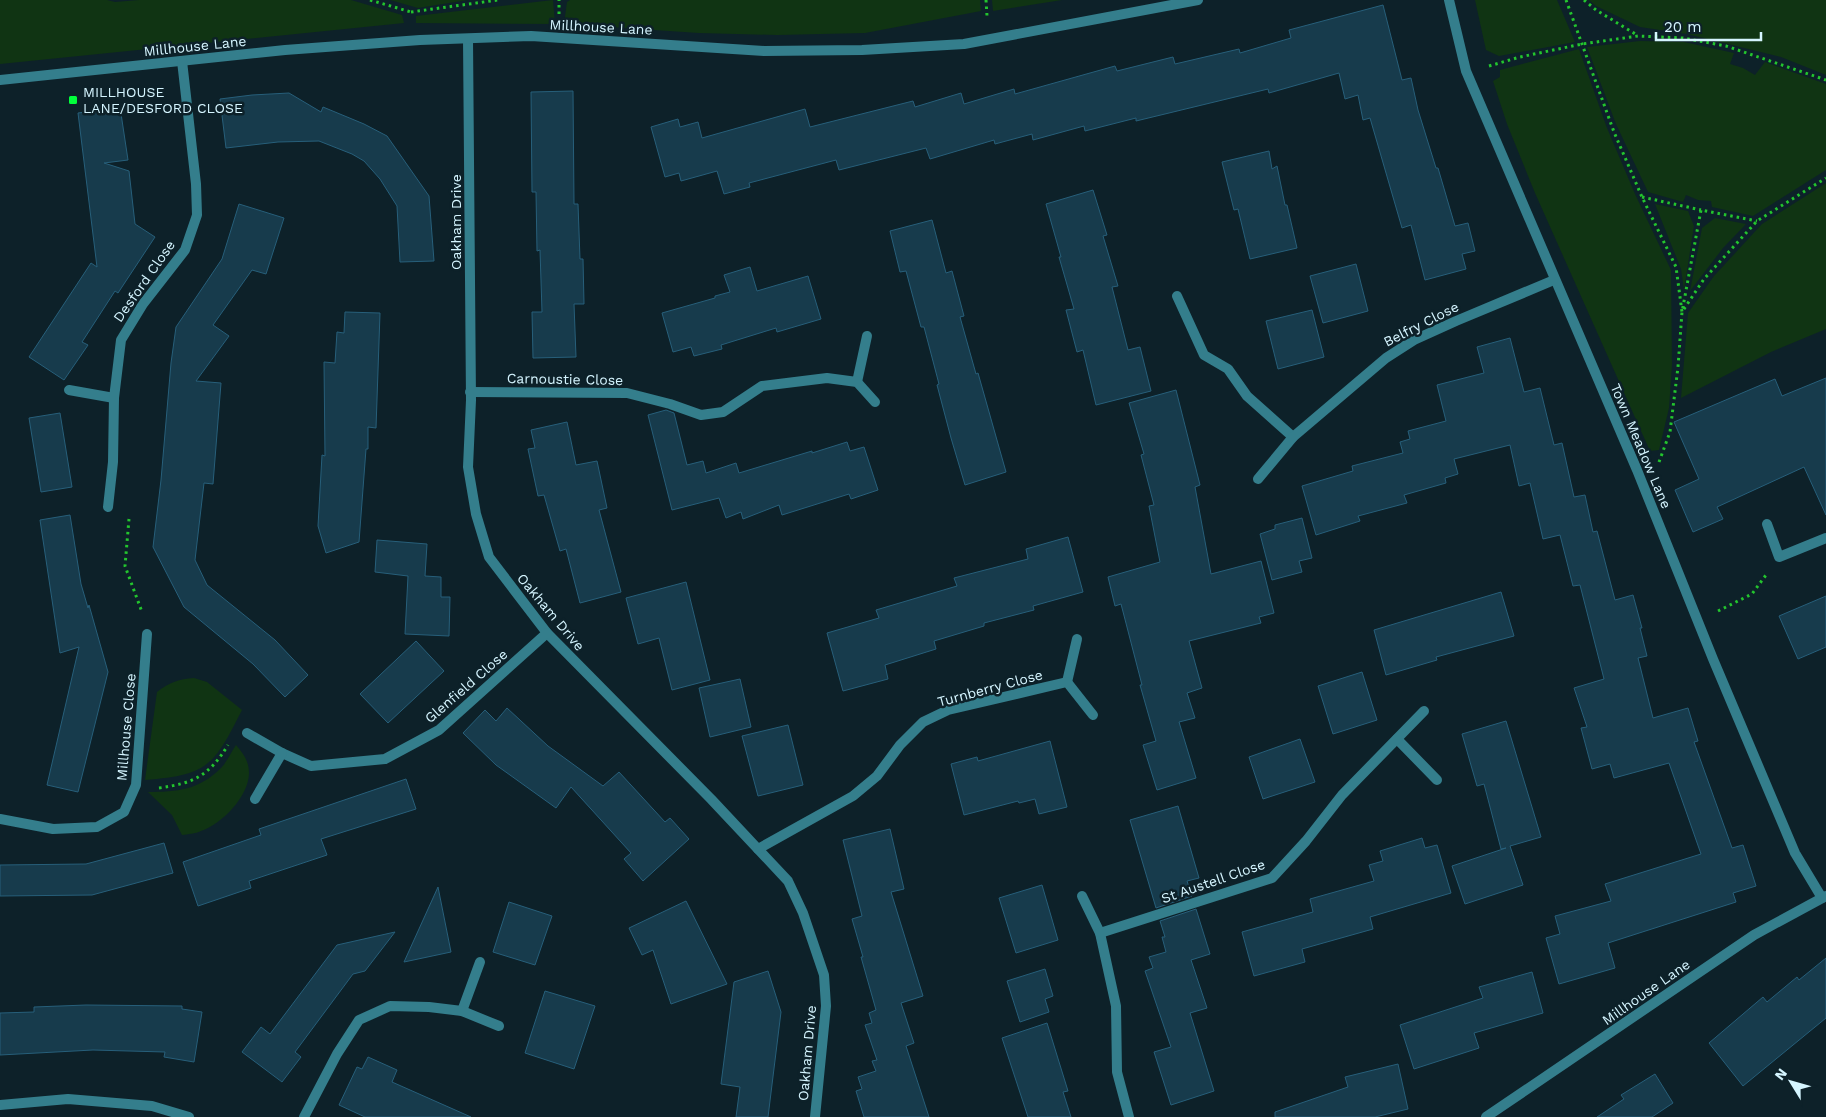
<svg xmlns="http://www.w3.org/2000/svg" width="1826" height="1117" viewBox="0 0 1826 1117" font-family="'Work Sans',sans-serif">
	<style>
		.green { fill: #103413 }
		.building { fill: #173b4c; stroke: #275f7a }
		.lines { fill: none; stroke-linecap: round; stroke-linejoin: round }
		.path { stroke: #23c52e; stroke-width: 3; stroke-dasharray: 2.5 4; stroke-linecap: butt }
		.minor { stroke: #347e8c; stroke-width: 10 }
		.tertiary { stroke: #347e8c; stroke-width: 10 }
		.poi-dot { fill: #01ff3b; stroke: #0d2129; stroke-width: 2 }
		.labels { text-anchor: middle; dominant-baseline: central; stroke-width: 5; stroke-linejoin: round; paint-order: stroke }
		.street-label { font-size: 14px; fill: #d5f5ff; stroke: #0d2129 }
		.poi-label { font-size: 14px; fill: #d5f5ff; stroke: #0d2129; text-anchor: start }
	</style>
	<rect width="100%" height="100%" fill="#0d2129"/>
	<g class="green">
		<path d="M0,0H107L115,2L139,0H351L402,15L404,23L0,64Z"/>
		<path d="M390,0H468L418,8Z"/>
		<path d="M553,0L555,24L416,23V16Z"/>
		<path d="M570,0H980L981,11L865,33L777,35L699,33L564,24L567,2Z"/>
		<path d="M992,0H1062L993,11Z"/>
		<path d="M1475,0H1557L1575,42L1499,56L1486,50Z"/>
		<path d="M1589,0H1826V75L1781,57L1687,34L1640,27L1596,6Z"/>
		<path d="M1640,41L1684,42L1734,53L1730,64L1743,68L1755,75L1765,62L1826,84V170L1753,216L1712,207L1711,201L1698,200L1686,195L1683,202L1648,192L1616,124L1587,47Z"/>
		<path d="M1579,49L1607,128L1635,194L1671,270L1672,365L1669,408L1659,450L1650,451L1535,193L1507,124L1493,81L1500,77V70Z"/>
		<path d="M1826,183V329L1771,352L1681,398L1688,313L1714,276L1762,224Z"/>
		<path d="M1655,204L1688,211L1694,226L1684,290L1681,269Z"/>
		<path d="M1715,218L1746,224L1723,248L1690,291L1702,228Z"/>
		<path d="M194,678L207,682L242,710C214,765 209,775 145,780L157,692C170,682 179,679 194,678Z"/>
		<path d="M236,745C243,753 249,761 249,773C249,796 222,824 201,831C195,834 188,834 182,835L172,815L148,792C177,792 199,790 221,768C227,762 231,752 236,745Z"/>
	</g>
	<g class="building">
		<path d="M1383,5L1402,80L1411,78L1418,110L1436,168H1438L1455,226L1468,223L1475,251L1462,254L1466,269L1425,280L1411,225L1402,228L1370,118L1363,120L1358,95L1345,99L1339,73L1269,93L1268,89L1136,121V118L1085,131L1084,126L1033,140L1032,134L995,144L994,140L930,159L926,148L839,170L836,160L749,183L750,187L724,194L717,171L681,181L679,173L665,177L651,127L678,119L680,127L698,122L702,138L805,109L810,127L913,101L915,107L961,93L964,104L1014,89L1015,94L1115,66L1117,71L1173,57L1175,64L1239,49L1240,53L1291,38L1289,30Z"/>
		<path d="M573,91L574,204H578L580,259H583L584,304H574L576,357L533,358L532,312H542L540,250L537,251L536,192H532L531,92Z"/>
		<path d="M289,93L321,112L323,107L364,124L387,136L429,196L434,261L400,262L397,206L380,179L364,161L352,154L319,141L278,142L226,148L220,99L252,95Z"/>
		<path d="M120,107L128,160L104,163L129,171L135,224L155,237L118,293L115,291L82,342L88,345L64,380L29,357L91,263L97,267L78,113Z"/>
		<path d="M1269,151L1272,169L1277,166L1285,205H1287L1297,248L1250,259L1238,209L1234,210L1222,162Z"/>
		<path d="M1093,190L1107,235L1103,236L1118,286L1112,287L1128,350L1140,347L1151,391L1096,405L1083,350L1077,352L1066,310L1074,309L1059,257H1061L1046,204Z"/>
		<path d="M239,204L284,218L266,274L252,270L213,325L229,336L196,381L221,383L213,484L204,483L195,560L207,585L275,640L308,675L285,697L253,664L184,607L153,547L161,480L171,363L176,327L222,259Z"/>
		<path d="M932,220L946,273L952,271L964,316L960,317L976,374L978,373L1006,472L965,485L951,438L937,385L939,384L924,327H921L906,271L900,272L890,231Z"/>
		<path d="M1356,264L1368,311L1323,323L1310,276Z"/>
		<path d="M750,267L757,291L808,276L821,319L777,332L776,328L721,345L722,349L694,356L691,347L673,352L662,313L715,298V296L730,292L724,275Z"/>
		<path d="M1312,310L1324,357L1278,369L1266,321Z"/>
		<path d="M345,312L380,313L376,428L368,427V449H366L359,542L326,553L318,526L322,455L325,456L324,362L335,363L337,332L344,333Z"/>
		<path d="M1510,338L1524,392L1540,388L1554,445L1562,443L1574,497L1585,495L1593,532L1597,531L1615,600L1633,595L1642,628H1640L1647,656L1638,658L1653,718L1688,708L1698,741L1694,742L1732,848L1743,845L1756,886L1733,893L1736,902L1608,943L1615,968L1559,984L1546,938L1560,934L1555,916L1611,901L1605,884L1701,854L1669,763L1614,778L1610,764L1592,769L1581,728L1587,727L1574,688L1604,679L1580,585L1573,586L1560,535L1543,539L1530,483L1519,486L1510,445L1454,459L1458,474L1445,478L1446,483L1404,495L1407,503L1358,516L1360,521L1316,535L1302,486L1353,471L1352,466L1403,453L1400,442L1410,439L1408,431L1446,421L1437,385L1484,373L1477,347Z"/>
		<path d="M1826,378V515L1804,467L1717,507L1723,519L1693,532L1675,490L1699,479L1674,422L1775,379L1782,396Z"/>
		<path d="M1176,390L1200,485L1195,487L1211,574L1261,561L1274,613L1259,617L1261,623L1189,641L1202,688L1187,693L1195,718L1179,722L1196,778L1157,790L1143,745L1156,741L1140,685H1142L1121,604L1115,606L1108,577L1160,562L1149,506L1154,505L1141,455L1144,454L1129,403Z"/>
		<path d="M666,410L674,413L687,465L703,461L706,473L736,463L739,473L812,451V453L847,442L850,451L864,447L878,490L851,499L849,494L782,515L779,505L743,519L741,512L726,518L719,498L672,510L648,415Z"/>
		<path d="M60,413L72,487L41,492L29,418Z"/>
		<path d="M567,422L576,465L597,461L607,508L599,510L621,592L580,603L566,549L560,551L544,495L538,496L528,449L535,448L531,430Z"/>
		<path d="M70,515L81,584L88,608L89,605L108,672L78,792L47,785L79,647L60,653L40,520Z"/>
		<path d="M1302,518L1312,558L1299,561L1302,572L1272,580L1260,534L1275,529V525Z"/>
		<path d="M1068,537L1083,592L1033,606L1034,610L984,623V626L934,641L936,649L885,665L888,679L843,691L827,633L879,618L876,610L957,586L954,578L1028,559L1026,549Z"/>
		<path d="M377,540L427,544L425,576L441,577V597H450L449,636L405,634L408,576L375,572Z"/>
		<path d="M686,582L710,680L672,690L659,638L638,644L626,598Z"/>
		<path d="M1501,592L1514,636L1436,657L1437,660L1386,675L1374,630Z"/>
		<path d="M1826,596V647L1798,659L1779,616Z"/>
		<path d="M416,641L444,671L388,723L360,694Z"/>
		<path d="M1362,672L1377,720L1333,734L1318,686Z"/>
		<path d="M740,679L751,727L710,737L699,688Z"/>
		<path d="M507,708L548,746L603,786L619,772L665,822L670,818L689,839L643,881L624,859L631,853L571,787L556,808L496,765L463,733L485,710L496,721Z"/>
		<path d="M1506,721L1541,837L1510,846L1523,885L1465,904L1452,866L1506,848L1501,849L1484,784L1477,786L1462,734Z"/>
		<path d="M788,725L803,785L758,796L742,736Z"/>
		<path d="M1300,739L1315,782L1263,799L1249,757Z"/>
		<path d="M1050,741L1067,807L1039,814L1035,799L1019,803L1018,801L964,815L951,764L977,757L978,761Z"/>
		<path d="M406,779L416,809L321,839L327,855L249,881L251,888L198,906L183,862L261,835L259,829Z"/>
		<path d="M1178,806L1199,878L1187,881L1192,896L1156,908L1130,820Z"/>
		<path d="M890,829L904,889L891,892L923,996L901,1003L914,1043L906,1046L929,1117H864L856,1091L862,1089L858,1077L876,1071L872,1061L877,1060L865,1025L872,1023L869,1013L876,1010L861,957H863L852,919L862,916L843,840Z"/>
		<path d="M1422,838L1425,848L1437,845L1451,893L1370,917L1373,929L1302,949L1305,962L1254,976L1242,932L1313,912L1310,899L1374,881L1369,865L1383,861L1380,851Z"/>
		<path d="M164,843L173,873L92,895L0,896V865L86,864Z"/>
		<path d="M1042,885L1058,940L1016,953L999,898Z"/>
		<path d="M438,887L451,952L404,962Z"/>
		<path d="M686,901L727,984L671,1004L653,950L642,955L629,928Z"/>
		<path d="M509,902L552,916L535,965L493,952Z"/>
		<path d="M1196,909L1210,954L1191,960L1207,1008L1190,1013L1214,1091L1171,1105L1154,1052L1171,1047L1145,971L1153,968L1149,957L1166,952L1162,937H1165L1160,921Z"/>
		<path d="M395,932L365,971L353,974L295,1052L301,1057L282,1082L242,1052L261,1027L270,1034L337,945Z"/>
		<path d="M1826,958V1018L1743,1086L1709,1043L1763,997L1767,1002L1797,977L1799,980Z"/>
		<path d="M1045,969L1053,996L1045,999L1049,1012L1020,1022L1007,981Z"/>
		<path d="M768,971L781,1012L768,1117H736L740,1087L721,1084L734,982Z"/>
		<path d="M1532,972L1543,1013L1474,1033L1479,1048L1414,1069L1400,1025L1483,998L1479,987Z"/>
		<path d="M545,991L595,1006L574,1069L525,1053Z"/>
		<path d="M86,1005L182,1006V1009L202,1012L194,1062L164,1057L165,1052L93,1050L0,1055V1013L34,1012V1007Z"/>
		<path d="M1047,1023L1068,1091L1063,1092L1071,1117H1028L1002,1038Z"/>
		<path d="M368,1057L397,1070L392,1082L471,1117H365L339,1105L357,1067L362,1069Z"/>
		<path d="M1398,1064L1408,1109L1375,1117H1275V1112L1348,1087L1345,1077Z"/>
		<path d="M1655,1074L1673,1103L1652,1117H1597L1624,1099L1621,1095Z"/>
	</g>
	<g class="lines">
		<g class="path">
			<path d="M370,0L411,12"/>
			<path d="M986,0L987,16"/>
			<path d="M1566,0L1614,132L1642,197L1676,267L1682,312L1701,210L1757,221"/>
			<path d="M1584,0L1596,10L1637,35"/>
			<path d="M411,12L498,0"/>
			<path d="M559,14V0"/>
			<path d="M1489,66L1520,57L1582,44L1638,36L1683,38L1726,46L1826,80"/>
			<path d="M1642,197L1701,210"/>
			<path d="M1659,462L1670,432L1678,367L1682,312L1704,279L1757,221L1826,178"/>
			<path d="M129,519L125,566L142,612"/>
			<path d="M1718,611L1752,594L1766,575"/>
			<path d="M159,788C194,783 209,776 228,745"/>
		</g>
		<g class="minor">
			<path d="M468,39L471,400L468,467L476,514L489,557L547,633L711,799L788,881L803,913L824,975L826,1006L815,1117"/>
			<path d="M0,80L285,50L420,40L531,36L764,51L862,50L964,44L1198,0"/>
			<path d="M1177,296L1204,355L1228,369L1247,396L1293,437"/>
			<path d="M857,382L867,336"/>
			<path d="M69,390L114,398"/>
			<path d="M470,392L627,393L670,404L701,415L723,412L762,386L827,378L857,382L875,402"/>
			<path d="M1258,479L1293,437L1386,358L1414,340L1456,321L1554,280"/>
			<path d="M108,507L113,462L114,398L121,340L143,304L185,250L197,215L196,184L182,61"/>
			<path d="M1767,524L1779,557L1826,538"/>
			<path d="M1067,682L1077,639"/>
			<path d="M247,733L282,753L311,766L385,759L439,730L547,633"/>
			<path d="M1397,739L1437,780"/>
			<path d="M255,799L282,753"/>
			<path d="M0,819L53,829L97,827L124,812L136,785L147,634"/>
			<path d="M758,849L853,796L877,776L900,745L923,722L948,710L1067,682L1093,715"/>
			<path d="M1082,896L1100,933"/>
			<path d="M462,1011L480,962"/>
			<path d="M0,1105L68,1099L152,1106L189,1117"/>
			<path d="M304,1117L337,1054L359,1020L390,1006L429,1007L462,1011L499,1026"/>
			<path d="M1129,1117L1117,1072L1116,1006L1100,933L1272,878L1306,841L1342,795L1424,711"/>
			<path d="M1486,1117L1754,935L1826,896"/>
		</g>
		<path class="tertiary" d="M1449,0L1466,71L1637,470L1713,659L1795,853L1822,898"/>
	</g>
	<rect class="poi-dot" x="68" y="95" width="10" height="10" rx="2.5"/>
	<g class="labels">
		<g class="street-label">
			<text transform="translate(601 27) rotate(3)">Millhouse Lane</text>
			<text transform="translate(195 46) rotate(-6)">Millhouse Lane</text>
			<text transform="translate(456 222) rotate(-90)">Oakham Drive</text>
			<text transform="translate(144 281) rotate(-55)">Desford Close</text>
			<text transform="translate(1421 324) rotate(-27)">Belfry Close</text>
			<text transform="translate(565 379) rotate(1)">Carnoustie Close</text>
			<text transform="translate(1641 446) rotate(67)">Town Meadow Lane</text>
			<text transform="translate(551 612) rotate(50)">Oakham Drive</text>
			<text transform="translate(466 686) rotate(-41)">Glenfield Close</text>
			<text transform="translate(990 688) rotate(-15)">Turnberry Close</text>
			<text transform="translate(126 727) rotate(-85)">Millhouse Close</text>
			<text transform="translate(1213 881) rotate(-19)">St Austell Close</text>
			<text transform="translate(1646 992) rotate(-35)">Millhouse Lane</text>
			<text transform="translate(807 1053) rotate(-85)">Oakham Drive</text>
		</g>
		<g class="poi-label">
			<text x="83" y="92">MILLHOUSE<tspan x="83" dy="16">LANE/DESFORD CLOSE</tspan></text>
		</g>
	</g>
	<g transform="translate(1791 1082) rotate(307)" stroke="#0d2129" stroke-width="4" paint-order="stroke">
	<path d="M0-4L9 19L0 12L-9 19Z" fill="#d5f5ff"/>
	<text y="-8" font-size="14" font-weight="bold" text-anchor="middle" fill="#d5f5ff">N</text>
	</g>
	<path d="M1656 32v8h105v-8" fill="none" stroke="#d5f5ff" stroke-width="2.5"/>
	<text x="1664" y="32" font-size="15" fill="#d5f5ff" stroke="#0d2129" stroke-width="4" paint-order="stroke">20 m</text>
</svg>
